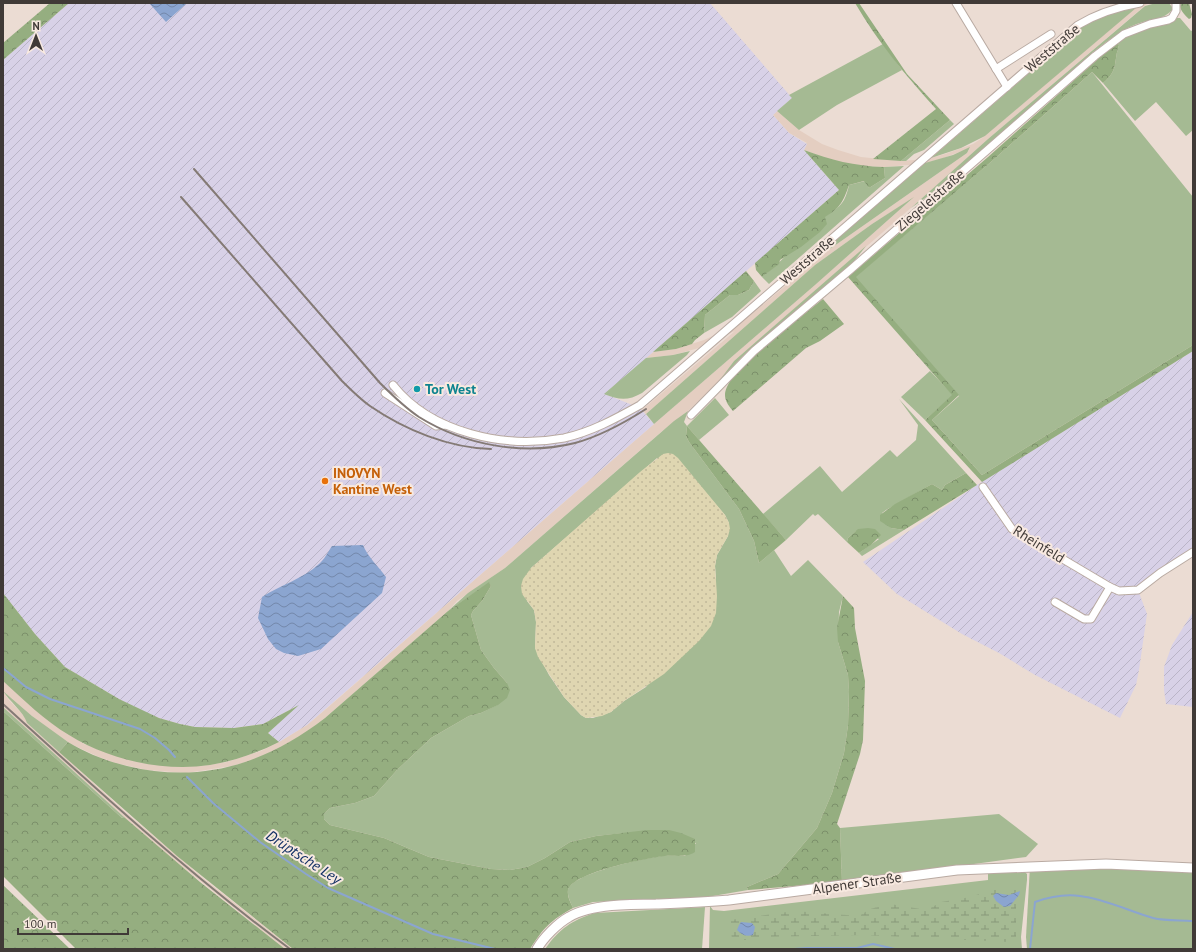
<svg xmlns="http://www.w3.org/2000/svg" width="1196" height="952" viewBox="0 0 1196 952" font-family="'PT Sans',sans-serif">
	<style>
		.built { fill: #e4cec1 }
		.industrial { fill: url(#industrial-furrows) }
		.grass { fill: #a5ba93; fill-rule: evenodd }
		.forest { fill: url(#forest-crowns) }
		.wetland { fill: url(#wetland-marsh) }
		.sand { fill: url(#sand-dots) }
		.water { fill: url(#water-waves) }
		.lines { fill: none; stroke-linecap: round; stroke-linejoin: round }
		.stream { stroke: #8ba5d0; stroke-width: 2 }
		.minor-casing { stroke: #b9aaa2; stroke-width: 9 }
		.tertiary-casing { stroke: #b9aaa2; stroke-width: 11 }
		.minor { stroke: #fff; stroke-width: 7 }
		.tertiary { stroke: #fff; stroke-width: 9 }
		.rail { stroke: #847a75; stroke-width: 2 }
		.culture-dot { fill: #0f9aa8; stroke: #f8e9e0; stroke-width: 1.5 }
		.food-dot { fill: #e8710a; stroke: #f8e9e0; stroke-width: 1.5 }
		.labels { text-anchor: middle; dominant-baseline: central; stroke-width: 4; stroke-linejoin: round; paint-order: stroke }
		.street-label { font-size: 14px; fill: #403a37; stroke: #f8e9e0 }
		.culture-label { font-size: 14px; font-weight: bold; fill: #0d838f; stroke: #f8e9e0; text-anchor: start }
		.food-label { font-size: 14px; font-weight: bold; fill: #c56008; stroke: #f8e9e0; text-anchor: start }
		.water-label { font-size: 15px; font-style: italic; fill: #133065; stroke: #f8e9e0 }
	</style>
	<defs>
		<pattern id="industrial-furrows" width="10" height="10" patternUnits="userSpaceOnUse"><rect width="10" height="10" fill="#d8d1e7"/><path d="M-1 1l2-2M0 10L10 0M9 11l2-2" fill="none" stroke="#bab4c7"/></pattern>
		<pattern id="forest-crowns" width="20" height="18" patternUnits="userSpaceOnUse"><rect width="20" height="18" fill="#95ae80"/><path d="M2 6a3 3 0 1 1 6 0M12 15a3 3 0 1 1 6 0" fill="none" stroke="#7b8f6a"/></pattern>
		<pattern id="wetland-marsh" width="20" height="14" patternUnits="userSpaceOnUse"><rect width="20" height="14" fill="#a5ba93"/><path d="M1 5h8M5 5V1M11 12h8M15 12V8" fill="none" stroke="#889879"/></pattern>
		<pattern id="sand-dots" width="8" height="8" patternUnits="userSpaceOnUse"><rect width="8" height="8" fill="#dfd6b1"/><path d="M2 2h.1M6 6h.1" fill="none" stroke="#c0b899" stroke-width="1.8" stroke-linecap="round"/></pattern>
		<pattern id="water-waves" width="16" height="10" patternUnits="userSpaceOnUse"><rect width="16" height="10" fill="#8ba5d0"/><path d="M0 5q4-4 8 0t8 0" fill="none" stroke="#7387aa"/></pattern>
	</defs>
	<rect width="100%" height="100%" fill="#ebdcd3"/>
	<path class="built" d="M1141,3H1148L988,139L919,201L750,347L734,361L719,381L688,411L661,432L505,568L457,601L448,611L325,718L305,733L278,749L253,760L232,766L186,773L147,770L115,763L99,757L73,745L49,730L32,716L3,691L8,699L26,718L27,723L129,815L203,878L293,949H285L174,860L124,817L3,707V681L53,724L84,744L111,754L126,758L173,766H202L227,762L261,751L279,742L307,725L326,709L654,424L815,285L912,199L872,224L815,265L646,414L642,410L735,331L699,348L673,355L646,358L653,352L676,349L704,340L730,328L753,313L827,251L967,153L970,148L941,159L921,164L884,167L853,165L837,162L804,150L807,143L789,133L773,115L777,111L799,130L822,144L838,150L861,157L901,161L927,159L945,154L973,144L985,136Z"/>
	<g class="industrial">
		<path d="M69,3H710L792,98L773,115L789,133L807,144L804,150L839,190L605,394L640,408L654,424L307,725L279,742L268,733L297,706L263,724L234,728L195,727L180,724L159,718L143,711L119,699L65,667L35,634L3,593V60Z"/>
		<path d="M1193,351V552L1138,590L1147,614L1139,670L1136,685L1120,718L1035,675L999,653L962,634L897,594L863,562L977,485Z"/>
		<path d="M1193,612V707L1166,704L1164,690V667L1172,645Z"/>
	</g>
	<g class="grass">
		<path d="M1156,3H1169L1172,7V10C1164,19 1154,19 1143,22C1124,27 1108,41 1092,53L961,171L937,190L911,208L988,139L1145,6Z"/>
		<path d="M1136,8L985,136L961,148L931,158L1082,27C1099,16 1117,12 1136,8Z"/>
		<path d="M1177,18H1180L1191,31L1193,30V130L1186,136L1156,102L1135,121L1103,83C1119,70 1113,63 1119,45L1117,42C1126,36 1137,31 1147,28C1158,25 1169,27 1177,18Z"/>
		<path d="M883,44L902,70L837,105L799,130L777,111L792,98L789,95Z"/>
		<path d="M1092,72L1193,197V345L982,475L932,420L959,396L855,277L992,161Z"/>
		<path d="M950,120L954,124L924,150L914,154L906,161H901Z"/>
		<path d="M970,147L967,153L827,251L803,271L801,269L925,163L953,155Z"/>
		<path d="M904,166L769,284L762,277C784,259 803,239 823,218C830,212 839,209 844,200C846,196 848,190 849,185L865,181L869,188L885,178L884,167Z"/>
		<path d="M914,197L815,285L654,424L646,414L815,265L872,224Z"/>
		<path d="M866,246L851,265L743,356L719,381L734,361L750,347Z"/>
		<path d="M754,281L761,291L732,317L704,333L705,315L730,295H738L749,290Z"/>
		<path d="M690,351L687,355L642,393C628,401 619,400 604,394L646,358L673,355Z"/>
		<path d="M930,371L953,395L925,420L901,397Z"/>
		<path d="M715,398L729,415L699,440L687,426L686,436L689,442L739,509L754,541L759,563L774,550L791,576L808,560L843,596L839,612L838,642L848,675L849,692L848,725L844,753L832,793L817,828L778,874L747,887L748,890L707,897L593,902L573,908C571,903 567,896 568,890C572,874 635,861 650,858C662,855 673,855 685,856L696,843L624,833L596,836L570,842L545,858L527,867L510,870L491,869L429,857L384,838L330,825L324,819V814L330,808L355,803L374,796L397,770L431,738L469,716L481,713L497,705L507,683L494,668L481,650L471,615L473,611L482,601L491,586L489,583L448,611L468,593L505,568L674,421L688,411L684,422L687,426ZM657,458L707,494L725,515L729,523L728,536L717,555L715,566L716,578L646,687L624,701L611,712L593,718H586L581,715L564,697L549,675L535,648L536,622L534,610L527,601L531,568Z"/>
		<path d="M899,399L966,473L945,485L942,490L932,484L886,510L882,513L891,528L904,530L862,556L859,553L879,539L856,531L848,538L847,542L818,514L815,516L813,514L786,540L763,514L820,466L842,492L890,450L897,457L916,440L918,425Z"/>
		<path d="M3,691L32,716L68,742L59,752L27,723C24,712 9,701 3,691Z"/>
		<path d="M3,707L124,817L122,818L3,711Z"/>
		<path d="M999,814L1038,844L1026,857L842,882L840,828Z"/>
		<path d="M1030,866L1193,868V949H1027L1026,937Z"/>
		<path d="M1024,871L1027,874V880L1021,937L1022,949H709L710,906L713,910L724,911L988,880V873Z"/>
		<path d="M705,907L702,949H545C559,929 572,920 595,913Z"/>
	</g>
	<g class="forest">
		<path d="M50,3H69L3,60V43Z"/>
		<path d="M855,3H859L907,74L950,120L901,161L873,159L936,109C906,76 877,41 855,3Z"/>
		<path d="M1181,3H1189L1192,14L1191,18L1189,19C1185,15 1178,9 1181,3Z"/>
		<path d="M1117,42L1119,45C1113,63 1119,70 1103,83L1092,72L992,161L856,277L959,395L932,420L982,475L1193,345V351L982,482L925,420L952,395L848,277L988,157Z"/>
		<path d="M804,150C831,160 854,166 884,167L885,178L869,188L864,181L849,185C843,202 840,208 825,217L827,224L820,232L801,247L780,260L779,264L762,277L756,270L755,263L839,190Z"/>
		<path d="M746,271L754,281L749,290L738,295H730L705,315L704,333L695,340L692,344L676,349L653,352Z"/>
		<path d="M823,299L844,324L820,341L806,348L733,411C722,398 723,392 732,378L769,342Z"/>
		<path d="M687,426L786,540L759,563L754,541L739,509L689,442L686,436Z"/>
		<path d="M966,473L977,485L904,530L891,528L880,521V515L895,504L932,484L942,490L945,485Z"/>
		<path d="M868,528L875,529L881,535L871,545L859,553L847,542L848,538L858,529Z"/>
		<path d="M489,582L491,586L482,601L473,611L471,615L481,650L494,668L507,683L510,690L507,698L498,705L481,713L469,716L431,738L397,770L374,796L355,803L330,808L324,814V819L330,825L384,838L429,857L491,869L510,870L527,867L545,858L570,842L596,836L647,830H669L681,833L695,839V852C686,858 675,855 665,856C648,858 573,872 568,890C567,897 571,903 573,908C550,921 544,927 530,949H293L177,856L59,752L68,742C86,753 106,761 127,766C202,784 265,764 325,718L448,611Z"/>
		<path d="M3,593L35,634L65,667L119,699L159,718L180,724L195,727L234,728L263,724L299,705L268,733L279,742C257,753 235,761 210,765C163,772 109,760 69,735C45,721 24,700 3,681Z"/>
		<path d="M843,596L854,608L855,628L865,681L863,740L860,754L837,824L840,828L842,882L748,890L747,887L778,874L817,828L832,793L844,753L848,725L849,693L848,675L838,642L837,628Z"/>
		<path d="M3,711L122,818L124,817L200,882L285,949H76L3,876Z"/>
		<path d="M3,885L70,949H3Z"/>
	</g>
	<path class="wetland" d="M1021,888L1022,896L1016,905V937L1009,942L863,935L762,937L759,940H732L730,920L794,911L859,916L870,909L890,904L927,910L941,902L965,898L998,889Z"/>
	<path class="sand" d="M668,453L673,454L678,458L725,515L729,523L730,529L728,536L717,555L715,566L717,596L716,613L711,626L699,641L664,674L624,701L611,712L602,716L586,718L581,715L564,697L538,657L535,648L536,622L534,610L522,594L521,586L523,579L531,568L640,472L663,454Z"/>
	<g class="water">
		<path d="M149,3H187L166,22Z"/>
		<path d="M363,545C367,556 379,567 386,577L382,593L321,649L298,656L284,653L276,649L268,639L258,618L262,597C280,585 303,579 319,564C324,560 328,552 332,546Z"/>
		<path d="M1020,891L1019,895L1010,906L1004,907L996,901L993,896L996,893L1009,895Z"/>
		<path d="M741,922L752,923L755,927L753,935C746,937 742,935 737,930L739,925Z"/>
	</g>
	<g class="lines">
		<g class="stream">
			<path d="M3,668L26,687L50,699L140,729L155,738L169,750L175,757"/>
			<path d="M187,777L213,803L260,842L306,874L328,888L433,934L495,949"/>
			<path d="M794,949L807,948H857L873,944L895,949"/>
			<path d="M1030,949L1035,902C1049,897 1065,894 1080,896C1105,899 1129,911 1153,918C1165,921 1180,920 1193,921"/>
		</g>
		<defs>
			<g id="minor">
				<path d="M956,3L1007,87"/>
				<path d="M996,69L1051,34"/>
				<path d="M393,385C431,433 505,449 564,438C591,432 615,419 640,405L1078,25C1098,13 1117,7 1140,3"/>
				<path d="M385,393L436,426L446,425"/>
				<path d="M691,415L754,351L850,270L1095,56L1124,34L1150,24L1168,20L1172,18L1176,11V3"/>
				<path d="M983,487L1012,529L1110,587L1119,591L1138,590L1160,573L1193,552"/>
				<path d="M1055,602L1084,619H1091L1110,587"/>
			</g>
			<path id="tertiary" d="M537,949C543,938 558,923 569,917C591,904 631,904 656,904C680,903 705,902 729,900L957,870L1106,864L1193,868"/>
		</defs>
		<use href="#minor" class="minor-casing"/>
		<use href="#tertiary" class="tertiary-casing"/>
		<use href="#minor" class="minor"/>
		<use href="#tertiary" class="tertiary"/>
		<g class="rail">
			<path d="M194,169L380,383C392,395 404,407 419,417C464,445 523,456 575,443C601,436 624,423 646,409"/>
			<path d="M181,197L342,381C351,390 360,399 370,406C405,430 449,448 491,449"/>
			<path d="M3,704C96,789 189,874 290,949"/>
		</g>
	</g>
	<circle class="culture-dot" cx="417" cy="389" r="4"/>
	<circle class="food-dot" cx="325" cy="481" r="4"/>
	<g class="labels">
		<g class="street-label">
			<text transform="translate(1052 48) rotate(-40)">Weststraße</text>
			<text transform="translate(930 200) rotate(-41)">Ziegeleistraße</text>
			<text transform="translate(807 260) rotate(-41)">Weststraße</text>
			<text transform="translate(1039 544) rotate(32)">Rheinfeld</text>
			<text transform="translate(857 883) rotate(-8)">Alpener Straße</text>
		</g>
		<g class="culture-label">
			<text x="425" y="389">Tor West</text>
		</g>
		<g class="food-label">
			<text x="333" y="473">INOVYN<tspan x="333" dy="16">Kantine West</tspan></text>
		</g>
		<g class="water-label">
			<text transform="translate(304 857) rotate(33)">Drüptsche Ley</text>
		</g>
	</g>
	<rect width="1196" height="952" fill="none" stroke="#403a37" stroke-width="8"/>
	<g transform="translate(36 36)" stroke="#f8e9e0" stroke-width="3" paint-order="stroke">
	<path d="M0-3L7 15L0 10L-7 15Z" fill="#403a37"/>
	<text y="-6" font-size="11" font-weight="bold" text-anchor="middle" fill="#403a37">N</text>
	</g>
	<path d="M18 928v6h110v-6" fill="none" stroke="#403a37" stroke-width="2"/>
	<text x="24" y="928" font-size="12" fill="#403a37" stroke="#f8e9e0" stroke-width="3" paint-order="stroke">100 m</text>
</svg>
